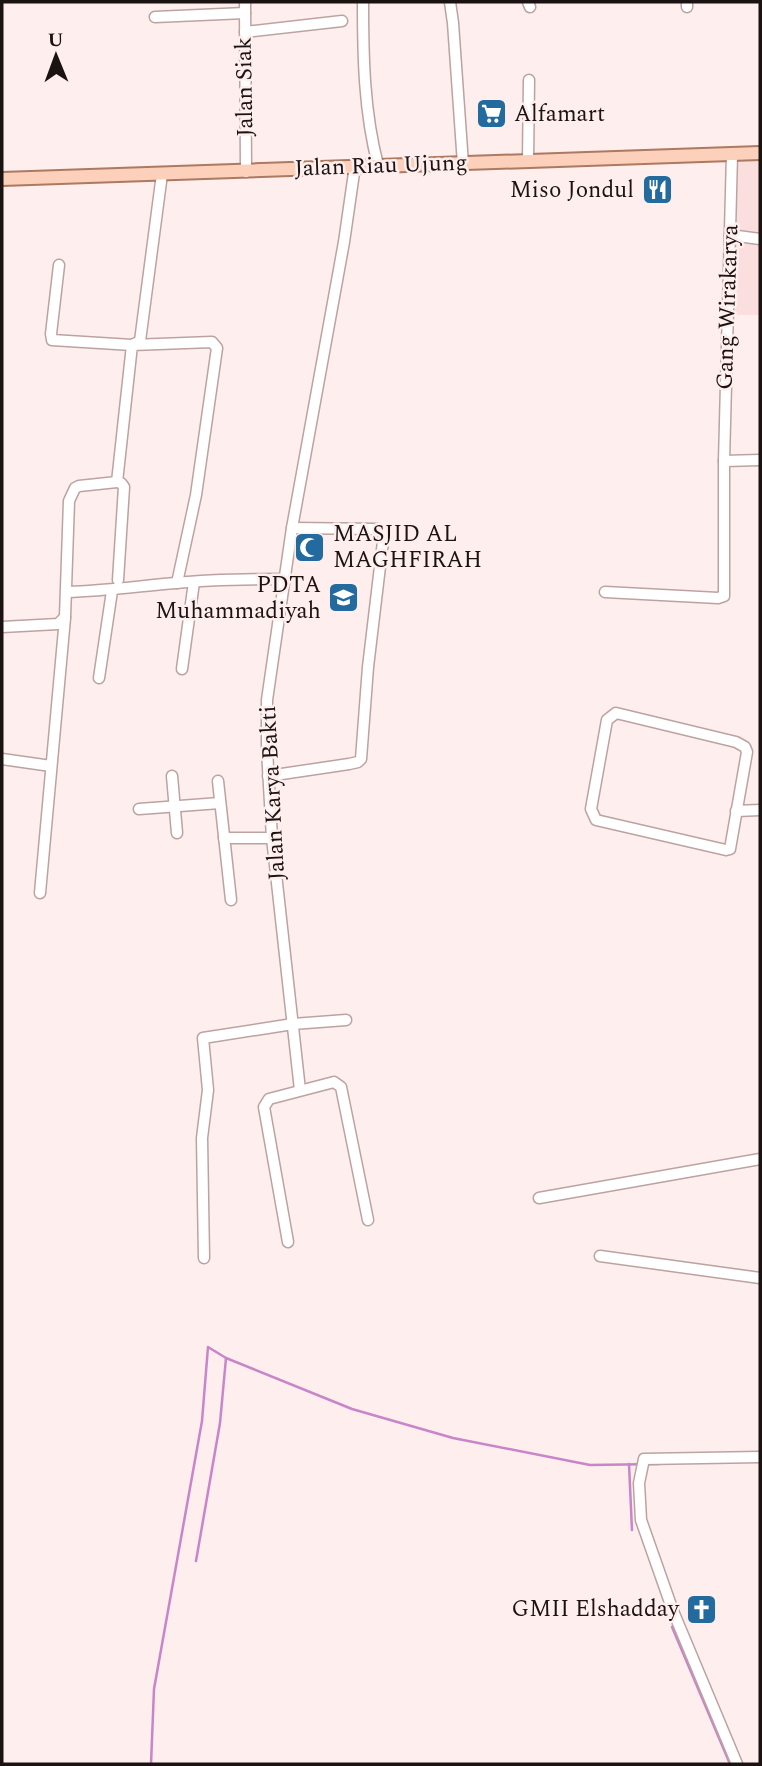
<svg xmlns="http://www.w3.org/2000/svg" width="762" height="1766" viewBox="0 0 762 1766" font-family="Spectral,serif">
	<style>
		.built { fill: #fbdfde }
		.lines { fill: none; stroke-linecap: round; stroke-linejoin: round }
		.stream { stroke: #c885c9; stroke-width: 2.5 }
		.minor-casing { stroke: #bca3a2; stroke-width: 13 }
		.major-casing { stroke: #ac7961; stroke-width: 16 }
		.minor { stroke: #fff; stroke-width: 10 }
		.major { stroke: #fcd0ba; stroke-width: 12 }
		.labels { text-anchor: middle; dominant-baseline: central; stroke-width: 5; stroke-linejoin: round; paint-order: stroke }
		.street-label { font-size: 23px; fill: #1b1212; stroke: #feeeed }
		.poi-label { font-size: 23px; fill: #1b1212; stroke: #feeeed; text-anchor: end }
	</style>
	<rect width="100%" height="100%" fill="#feeeed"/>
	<path class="built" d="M760,160V315H734L738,161Z"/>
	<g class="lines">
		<g class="stream">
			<path d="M629,1464L632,1530"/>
			<path d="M196,1561L220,1423L226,1358"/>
			<path d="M672,1627L730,1764"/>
			<path d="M151,1764L154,1689L202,1421L208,1347L226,1358L352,1409L453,1438L590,1465L659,1464"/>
		</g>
		<defs>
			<g id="minor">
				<path d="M245,2L246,172"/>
				<path d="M363,2C363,57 364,112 378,165"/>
				<path d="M450,2L453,23L463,164"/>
				<path d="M528,2L530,7"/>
				<path d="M687,2V7"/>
				<path d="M155,17L245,13"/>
				<path d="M245,32L342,21"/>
				<path d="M528,160L529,80"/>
				<path d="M730,235L760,239"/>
				<path d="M59,265L51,334L52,340L132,345L140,341L162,174"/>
				<path d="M724,461L760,460"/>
				<path d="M117,482L121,483L124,487L118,580"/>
				<path d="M67,592C104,591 140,586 176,583C213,579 249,579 286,579"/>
				<path d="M605,592L718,598L724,596V461L732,154"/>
				<path d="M2,627L58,624L65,617L69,501L75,488L79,486L117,482L132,345L212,342L217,348L196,495L177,583"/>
				<path d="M182,669L194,582"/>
				<path d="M99,678L112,591"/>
				<path d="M616,713L736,742L745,747L747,752L730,849L726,850L596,820L591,809L607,720Z"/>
				<path d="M2,759L51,766"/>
				<path d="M172,776L177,833"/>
				<path d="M268,776L349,764L358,762L361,759L368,667L384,533L378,529L292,528"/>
				<path d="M218,781L231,900"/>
				<path d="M139,809L220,803"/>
				<path d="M736,811L760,810"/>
				<path d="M224,838H272"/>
				<path d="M40,893L65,618"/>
				<path d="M300,1090L272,838L267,750V700L292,528L344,242L355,166"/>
				<path d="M539,1198L760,1159"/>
				<path d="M288,1242L264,1107L269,1099L334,1082L341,1087L368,1220"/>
				<path d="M600,1256L760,1278"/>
				<path d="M204,1258L202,1138L208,1090L203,1038L293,1024L346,1020"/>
				<path d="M737,1764L673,1611L641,1520L639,1483L644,1459L760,1457"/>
			</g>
			<path id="major" d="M2,179L760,153"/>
		</defs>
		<use href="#minor" class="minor-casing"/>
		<use href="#major" class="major-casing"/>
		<use href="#minor" class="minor"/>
		<use href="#major" class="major"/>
	</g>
	<defs>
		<symbol id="supermarket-square" viewBox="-11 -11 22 22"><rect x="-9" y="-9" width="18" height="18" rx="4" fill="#236b9f" stroke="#feeeed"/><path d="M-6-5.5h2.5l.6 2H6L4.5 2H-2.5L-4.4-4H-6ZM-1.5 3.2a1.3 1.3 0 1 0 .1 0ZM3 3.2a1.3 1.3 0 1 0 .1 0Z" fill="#fff"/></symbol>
		<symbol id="restaurant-square" viewBox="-11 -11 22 22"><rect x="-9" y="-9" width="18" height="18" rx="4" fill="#236b9f" stroke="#feeeed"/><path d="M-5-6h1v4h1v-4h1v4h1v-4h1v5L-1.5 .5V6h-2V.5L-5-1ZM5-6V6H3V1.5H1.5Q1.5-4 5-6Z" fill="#fff"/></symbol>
		<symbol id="mosque-square" viewBox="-11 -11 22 22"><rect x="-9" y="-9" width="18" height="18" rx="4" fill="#236b9f" stroke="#feeeed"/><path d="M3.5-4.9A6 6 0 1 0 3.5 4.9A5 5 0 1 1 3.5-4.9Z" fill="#fff"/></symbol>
		<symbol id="school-square" viewBox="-11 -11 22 22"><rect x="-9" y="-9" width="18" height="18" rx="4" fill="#236b9f" stroke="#feeeed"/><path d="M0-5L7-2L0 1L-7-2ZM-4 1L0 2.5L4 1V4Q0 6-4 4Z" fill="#fff"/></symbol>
		<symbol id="church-square" viewBox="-11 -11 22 22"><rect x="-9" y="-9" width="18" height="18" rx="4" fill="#236b9f" stroke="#feeeed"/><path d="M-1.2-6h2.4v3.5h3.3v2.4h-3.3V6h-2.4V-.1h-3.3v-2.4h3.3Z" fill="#fff"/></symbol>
	</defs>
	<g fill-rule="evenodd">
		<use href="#supermarket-square" x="474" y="96" width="35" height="35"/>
		<use href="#restaurant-square" x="640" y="172" width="35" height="35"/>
		<use href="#mosque-square" x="292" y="530" width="35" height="35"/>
		<use href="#school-square" x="326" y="580" width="35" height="35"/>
		<use href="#church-square" x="684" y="1592" width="35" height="35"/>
	</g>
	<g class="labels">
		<g class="street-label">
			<text transform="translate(245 87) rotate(-91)">Jalan Siak</text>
			<text transform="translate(381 166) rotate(-2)">Jalan Riau Ujung</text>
			<text transform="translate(728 307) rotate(-88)">Gang Wirakarya</text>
			<text transform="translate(273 793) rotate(-93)">Jalan Karya Bakti</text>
		</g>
		<g class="poi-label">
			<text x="514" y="114" text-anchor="start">Alfamart</text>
			<text x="634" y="190">Miso Jondul</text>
			<text x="333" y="534" text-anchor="start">MASJID AL<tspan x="333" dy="26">MAGHFIRAH</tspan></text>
			<text x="321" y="585">PDTA<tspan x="321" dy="26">Muhammadiyah</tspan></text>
			<text x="679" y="1609">GMII Elshadday</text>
		</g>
	</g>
	<rect width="762" height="1766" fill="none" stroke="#1b1212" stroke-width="7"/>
	<g transform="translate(56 56) rotate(359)" stroke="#feeeed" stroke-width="5" paint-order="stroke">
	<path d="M0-5L12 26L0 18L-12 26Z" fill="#1b1212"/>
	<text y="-10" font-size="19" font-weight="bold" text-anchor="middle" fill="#1b1212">U</text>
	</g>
</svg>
